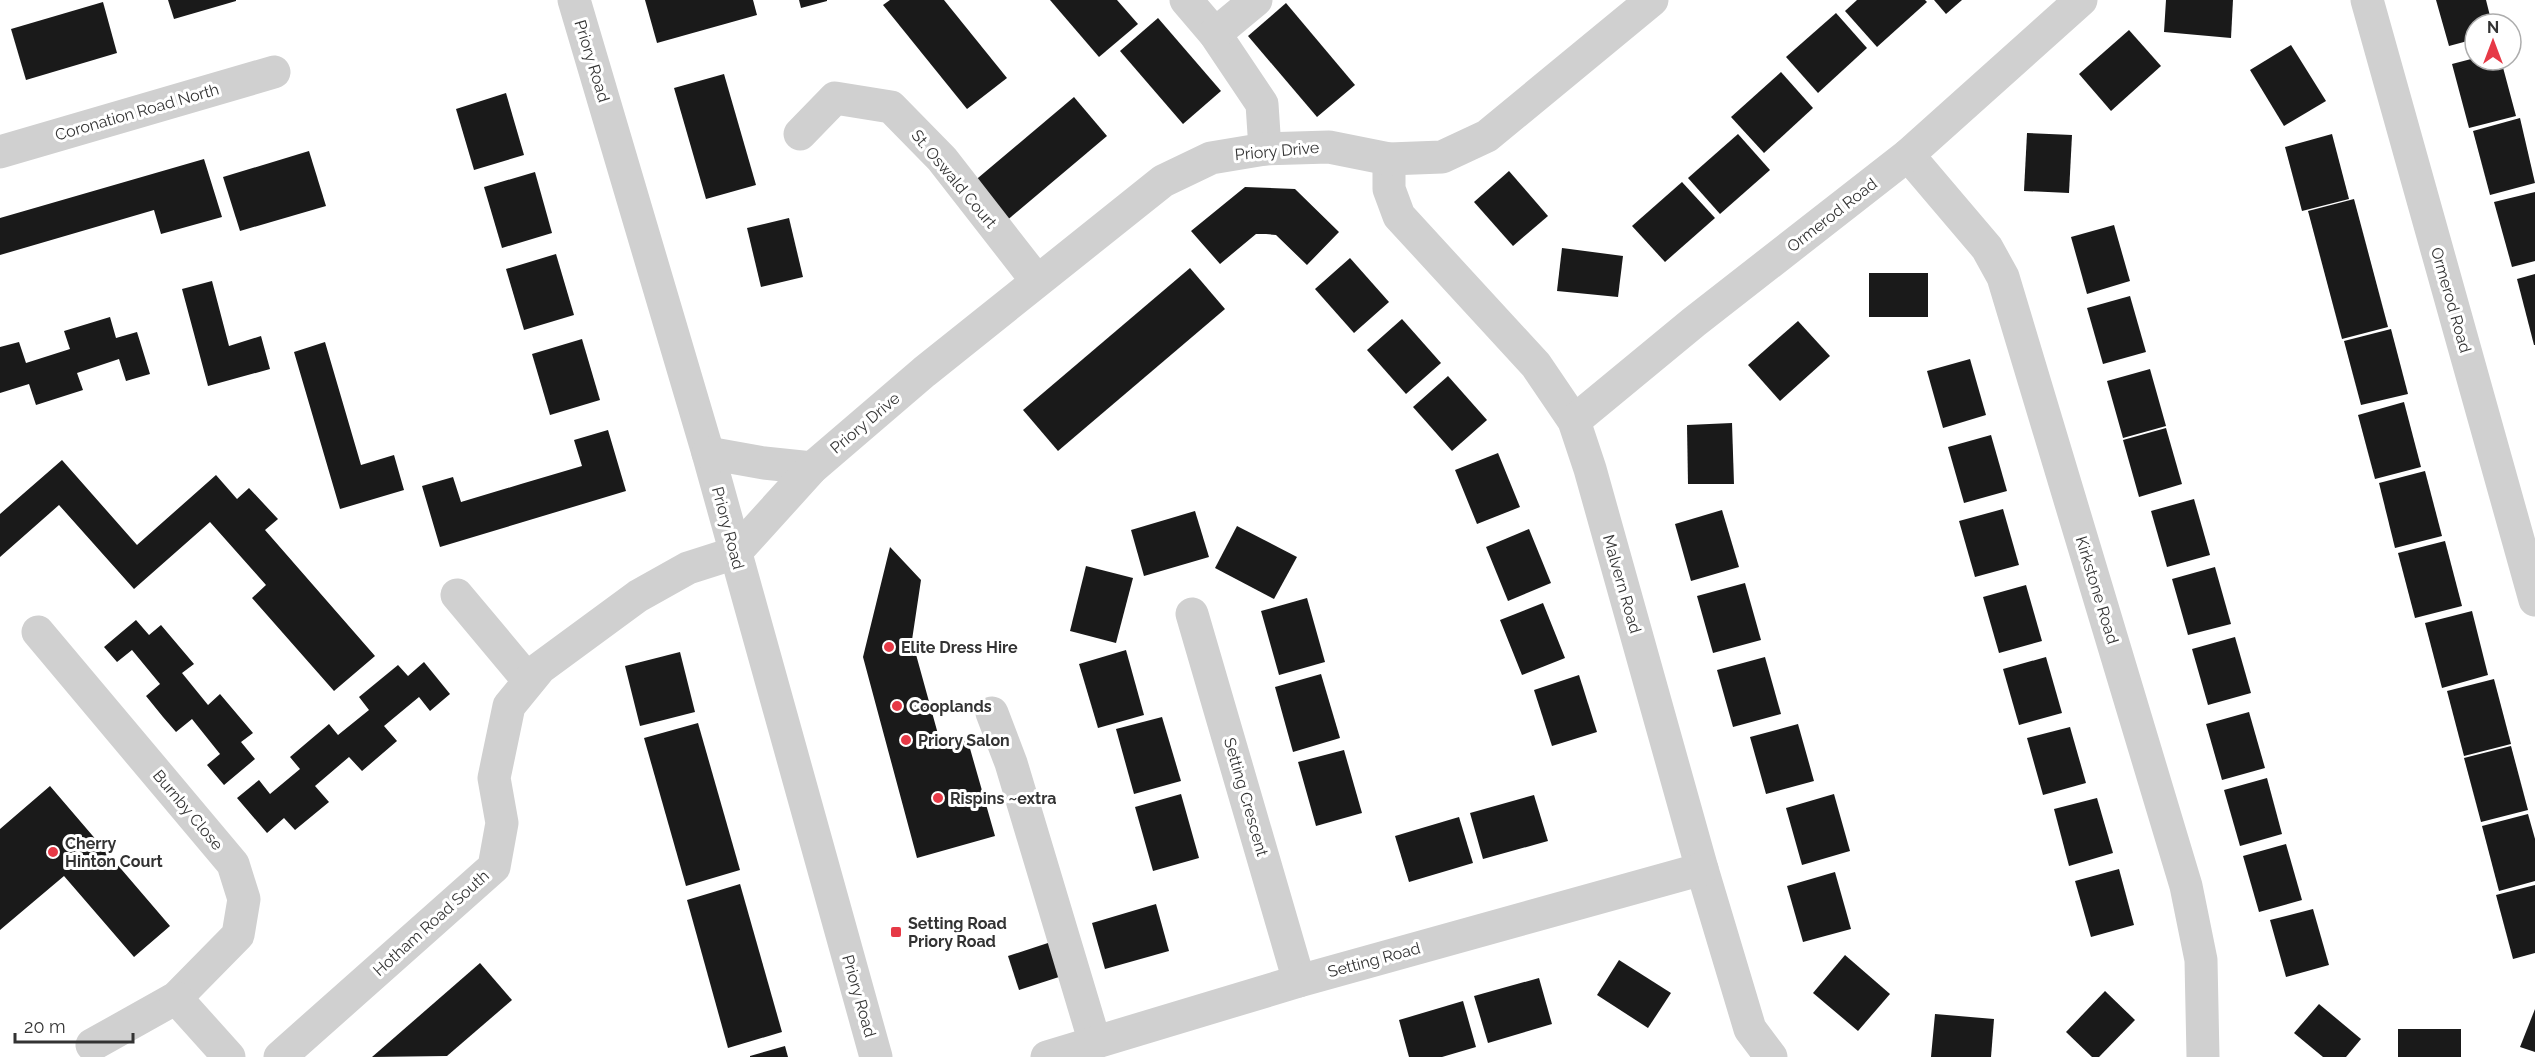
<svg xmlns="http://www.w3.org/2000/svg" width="2535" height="1057" viewBox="0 0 2535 1057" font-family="Raleway,sans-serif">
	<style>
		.building { fill: #1a1a1a }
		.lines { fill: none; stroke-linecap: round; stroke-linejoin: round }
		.minor { stroke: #d0d0d0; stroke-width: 33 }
		.poi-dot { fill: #e63946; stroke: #fff; stroke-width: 2 }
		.labels { text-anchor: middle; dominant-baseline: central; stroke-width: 6; stroke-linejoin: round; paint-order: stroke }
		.street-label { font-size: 16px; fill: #333; stroke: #fff }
		.poi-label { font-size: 16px; font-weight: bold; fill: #333; stroke: #fff; text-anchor: start }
	</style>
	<rect width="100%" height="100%" fill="#fff"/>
	<g class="building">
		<path d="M168,0H236V1L174,19Z"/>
		<path d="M645,0H753L757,15L657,43Z"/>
		<path d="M799,0H827V1L801,8Z"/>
		<path d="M890,0H944L1007,78L967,109L883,5Z"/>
		<path d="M1050,0H1117L1138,24L1099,57Z"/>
		<path d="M1857,0H1925L1927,2L1877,47L1845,11Z"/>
		<path d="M1934,0H1962L1946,14Z"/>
		<path d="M2166,0H2233L2231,38L2164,32Z"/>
		<path d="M2436,0H2486L2492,24H2475V39L2449,46Z"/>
		<path d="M103,2L117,53L26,80L11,29Z"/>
		<path d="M1286,3L1355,85L1317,117L1248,36Z"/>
		<path d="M1836,13L1867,48L1818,93L1786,57Z"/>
		<path d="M1158,18L1221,91L1183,124L1120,51Z"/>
		<path d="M2129,30L2161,66L2111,111L2079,74Z"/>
		<path d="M2291,45L2326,101L2284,126L2250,70Z"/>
		<path d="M2475,58V60H2501L2516,116L2469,128L2452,64Z"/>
		<path d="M1781,72L1813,108L1764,153L1731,117Z"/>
		<path d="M724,74L756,185L706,199L674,88Z"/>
		<path d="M506,93L524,155L474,170L456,109Z"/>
		<path d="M1074,97L1107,136L1005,222L972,183Z"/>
		<path d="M2520,118L2535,183L2490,195L2473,131Z"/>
		<path d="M2027,133L2072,135L2069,193L2024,191Z"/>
		<path d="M1738,134L1770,170L1720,214L1688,178Z"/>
		<path d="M2332,134L2349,199L2302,211L2285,147Z"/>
		<path d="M309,151L326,206L240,231L223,177Z"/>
		<path d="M204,159L222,217L161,234L154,210L0,255V218Z"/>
		<path d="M1509,171L1548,216L1513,246L1474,202Z"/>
		<path d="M535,172L552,233L502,248L484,187Z"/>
		<path d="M1682,182L1715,218L1665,262L1632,226Z"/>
		<path d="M1245,187L1295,189L1339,232L1307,265L1276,235L1266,234H1256L1220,264L1191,231Z"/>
		<path d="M2535,192V261L2512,267L2494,202Z"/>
		<path d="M2354,199L2388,327L2342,339L2308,211Z"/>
		<path d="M789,218L803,277L761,287L747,228Z"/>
		<path d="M2114,225L2130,281L2087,294L2071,237Z"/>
		<path d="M1562,248L1623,256L1618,297L1557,291Z"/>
		<path d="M556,254L574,315L524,330L506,269Z"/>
		<path d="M1350,258L1389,302L1354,333L1315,289Z"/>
		<path d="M1190,268L1225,309L1058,451L1023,410Z"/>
		<rect x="1869" y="273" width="59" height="44"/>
		<path d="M2535,274V345H2534L2517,279Z"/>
		<path d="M212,281L229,346L261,336L270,369L208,386L182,289Z"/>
		<path d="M2130,296L2146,352L2103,364L2087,308Z"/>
		<path d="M110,317L116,338L137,332L150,374L126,381L119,359L77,373L83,390L36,405L29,384L0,393V347L19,342L26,363L70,349L64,331Z"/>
		<path d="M1402,319L1441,363L1406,394L1367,350Z"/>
		<path d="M1798,321L1830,356L1780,401L1748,365Z"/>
		<path d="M2391,329L2408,394L2361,405L2344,341Z"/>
		<path d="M582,339L600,400L550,415L532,354Z"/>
		<path d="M325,342L361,465L394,455L404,490L340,509L294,352Z"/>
		<path d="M1970,359L1986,415L1943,428L1927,371Z"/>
		<path d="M2150,369L2166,426L2123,438L2107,381Z"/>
		<path d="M1448,376L1487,420L1452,451L1413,407Z"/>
		<path d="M2404,402L2421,467L2375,479L2358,415Z"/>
		<path d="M1732,423L1734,484H1688L1687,425Z"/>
		<path d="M2166,428L2182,484L2139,497L2123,440Z"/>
		<path d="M608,430L626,491L440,547L422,486L453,477L461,502L521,484L582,466L574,440Z"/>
		<path d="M1991,435L2007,491L1964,503L1948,447Z"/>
		<path d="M1498,453L1520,507L1477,524L1455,470Z"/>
		<path d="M62,460L137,545L216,475L237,499L249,488L278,519L265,530L375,656L334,691L252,598L266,585L210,522L134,589L59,505L0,557V514Z"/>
		<path d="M2425,471L2442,536L2395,548L2379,483Z"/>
		<path d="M2194,499L2210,555L2167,567L2151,511Z"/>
		<path d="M2003,509L2019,565L1975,577L1959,521Z"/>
		<path d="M1722,510L1739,567L1691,581L1675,524Z"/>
		<path d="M1195,511L1209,557L1144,576L1131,530Z"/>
		<path d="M1237,526L1297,557L1274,599L1215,568Z"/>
		<path d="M1529,529L1551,583L1508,601L1486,547Z"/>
		<path d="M2445,541L2462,606L2415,618L2398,553Z"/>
		<path d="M890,547L921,580L912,640L941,745L967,738L995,836L917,858L863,657Z"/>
		<path d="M1086,566L1133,578L1116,643L1070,631Z"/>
		<path d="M2215,567L2231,624L2188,635L2172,579Z"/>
		<path d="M1745,583L1761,640L1713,653L1697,596Z"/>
		<path d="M2026,585L2042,641L1999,653L1983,597Z"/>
		<path d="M1307,598L1325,662L1279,675L1261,611Z"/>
		<path d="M1543,603L1565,658L1522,675L1500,620Z"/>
		<path d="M2472,611L2488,675L2442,688L2425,623Z"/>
		<path d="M136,620L149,635L161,625L194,664L182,673L208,705L220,694L253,733L241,742L255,759L224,785L207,765L220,754L192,719L176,732L163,717L146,696L160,684L132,650L117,662L104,647Z"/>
		<path d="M2235,637L2251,693L2208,705L2192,649Z"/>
		<path d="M1126,650L1144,715L1098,728L1079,664Z"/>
		<path d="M680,652L695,712L640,726L625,666Z"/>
		<path d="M1765,657L1781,714L1733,727L1717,670Z"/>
		<path d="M2046,657L2062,713L2019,725L2003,669Z"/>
		<path d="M424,662L450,694L430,711L419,697L384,726L397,741L362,771L349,757L315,786L329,802L295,830L284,818L267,833L237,798L259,780L270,794L300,769L290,757L310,740L329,724L338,735L369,710L359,697L398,665L408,676Z"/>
		<path d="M1321,674L1340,738L1293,752L1275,687Z"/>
		<path d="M1579,675L1597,732L1552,746L1534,690Z"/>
		<path d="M2494,679L2511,744L2464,756L2447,691Z"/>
		<path d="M2249,712L2265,768L2222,780L2206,724Z"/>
		<path d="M1162,717L1181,781L1134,794L1116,729Z"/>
		<path d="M698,723L740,870L686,886L644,738Z"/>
		<path d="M1798,724L1814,781L1766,794L1750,737Z"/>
		<path d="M2070,727L2086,783L2043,795L2027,738Z"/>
		<path d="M2511,746L2528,810L2481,822L2464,758Z"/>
		<path d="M1344,750L1362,813L1316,826L1298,762Z"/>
		<path d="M2267,778L2282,834L2240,846L2224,790Z"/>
		<path d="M50,786L170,926L134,957L64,876L0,930V829Z"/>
		<path d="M1181,794L1199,858L1153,871L1135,807Z"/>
		<path d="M1834,794L1850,851L1802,865L1786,808Z"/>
		<path d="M1534,795L1548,841L1483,859L1470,813Z"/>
		<path d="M2097,798L2113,853L2069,866L2054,809Z"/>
		<path d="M2528,814L2535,839V881L2499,891L2482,826Z"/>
		<path d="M1459,817L1473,863L1409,882L1395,836Z"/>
		<path d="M2286,844L2302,900L2259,912L2243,856Z"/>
		<path d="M2119,869L2134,925L2091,937L2075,881Z"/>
		<path d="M1835,872L1851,929L1803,942L1787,886Z"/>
		<path d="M740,884L782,1032L728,1048L687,900Z"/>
		<path d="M2535,885V953L2513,959L2496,895Z"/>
		<path d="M1156,904L1169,951L1105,969L1092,923Z"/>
		<path d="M2313,909L2329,965L2286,977L2270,920Z"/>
		<path d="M1054,941L1065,975L1019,990L1008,956Z"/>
		<path d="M1845,955L1890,994L1858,1031L1813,993Z"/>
		<path d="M1619,960L1671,993L1648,1028L1597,995Z"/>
		<path d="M480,963L512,1000L447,1056L372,1057Z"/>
		<path d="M1539,978L1552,1024L1488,1043L1474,996Z"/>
		<path d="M2105,991L2135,1020L2099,1057H2092L2066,1032Z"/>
		<path d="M1463,1001L1476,1047L1442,1057H1409L1399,1020Z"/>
		<path d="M2319,1004L2361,1039L2346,1057H2323L2294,1033Z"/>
		<path d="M2535,1009V1052L2520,1047Z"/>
		<path d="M1935,1014L1994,1019L1991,1057H1931Z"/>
		<rect x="2398" y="1029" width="63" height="28"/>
		<path d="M785,1046L788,1057H750V1056Z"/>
	</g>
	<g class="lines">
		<g class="minor">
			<path d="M574,0L708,453L876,1057"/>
			<path d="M1186,0L1215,34L1262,104L1265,149"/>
			<path d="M2367,0L2535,600"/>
			<path d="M1215,34L1256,0"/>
			<path d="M800,134L835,98L891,107L942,159L1037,281"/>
			<path d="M0,152L274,72"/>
			<path d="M1908,155L1987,248L2003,277L2186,886L2201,960L2203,1057"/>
			<path d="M1389,159V189L1399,216L1536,365L1574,421L1590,469L1702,869L1750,1029L1771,1057"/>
			<path d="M1574,421L1694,322L1908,155L2081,0"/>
			<path d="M708,453L764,463L812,468"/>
			<path d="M457,595L529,681"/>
			<path d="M1192,614L1299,981"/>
			<path d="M38,632L233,864L244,899L238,935L176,998L92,1045"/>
			<path d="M992,713L1011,763L1095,1043"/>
			<path d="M176,998L229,1057"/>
			<path d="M280,1057L494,867L502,823L494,778L509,706L540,668L638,596L688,568L735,553L812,468L924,372L1163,181L1211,158L1265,149L1329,147L1389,159L1442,157L1487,136L1652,0"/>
			<path d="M1047,1057L1299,981L1702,869"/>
		</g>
	</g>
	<g class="poi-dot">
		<circle cx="889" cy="647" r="6"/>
		<circle cx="897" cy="706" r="6"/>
		<circle cx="906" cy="740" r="6"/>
		<circle cx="938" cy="798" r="6"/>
		<circle cx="53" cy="852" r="6"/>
		<rect x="890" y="926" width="12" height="12" rx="3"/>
	</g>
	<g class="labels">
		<g class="street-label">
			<text transform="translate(592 61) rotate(73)">Priory Road</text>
			<text transform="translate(137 112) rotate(-16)">Coronation Road North</text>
			<text transform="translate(1277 151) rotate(-5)">Priory Drive</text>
			<text transform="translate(954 179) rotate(50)">St. Oswald Court</text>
			<text transform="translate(1832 215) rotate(-38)">Ormerod Road</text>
			<text transform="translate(2451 300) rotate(74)">Ormerod Road</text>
			<text transform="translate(865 423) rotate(-40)">Priory Drive</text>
			<text transform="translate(728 528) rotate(75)">Priory Road</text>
			<text transform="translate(1622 584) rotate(74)">Malvern Road</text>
			<text transform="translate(2097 590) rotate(73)">Kirkstone Road</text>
			<text transform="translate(1246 797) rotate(74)">Setting Crescent</text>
			<text transform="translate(188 810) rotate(50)">Burnby Close</text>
			<text transform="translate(431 923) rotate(-42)">Hotham Road South</text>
			<text transform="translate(1374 960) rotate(-15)">Setting Road</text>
			<text transform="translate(859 996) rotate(74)">Priory Road</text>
		</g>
		<g class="poi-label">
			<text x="901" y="647">Elite Dress Hire</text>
			<text x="909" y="706">Cooplands</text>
			<text x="918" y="740">Priory Salon</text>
			<text x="950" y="798">Rispins ~extra</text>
			<text x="65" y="843">Cherry<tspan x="65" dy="18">Hinton Court</tspan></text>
			<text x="908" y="923">Setting Road<tspan x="908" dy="18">Priory Road</tspan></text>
		</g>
	</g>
	<g transform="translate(2493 42)"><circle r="28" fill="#ffffff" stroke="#adadad" stroke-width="1.5"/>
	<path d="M0-4.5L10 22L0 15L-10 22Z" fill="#e63946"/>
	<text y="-9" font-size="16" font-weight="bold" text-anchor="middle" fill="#333333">N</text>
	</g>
	<path d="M15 1033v9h118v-9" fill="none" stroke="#333333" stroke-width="3"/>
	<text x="24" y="1033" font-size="18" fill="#333333" stroke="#ffffff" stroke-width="4.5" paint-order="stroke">20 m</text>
</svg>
